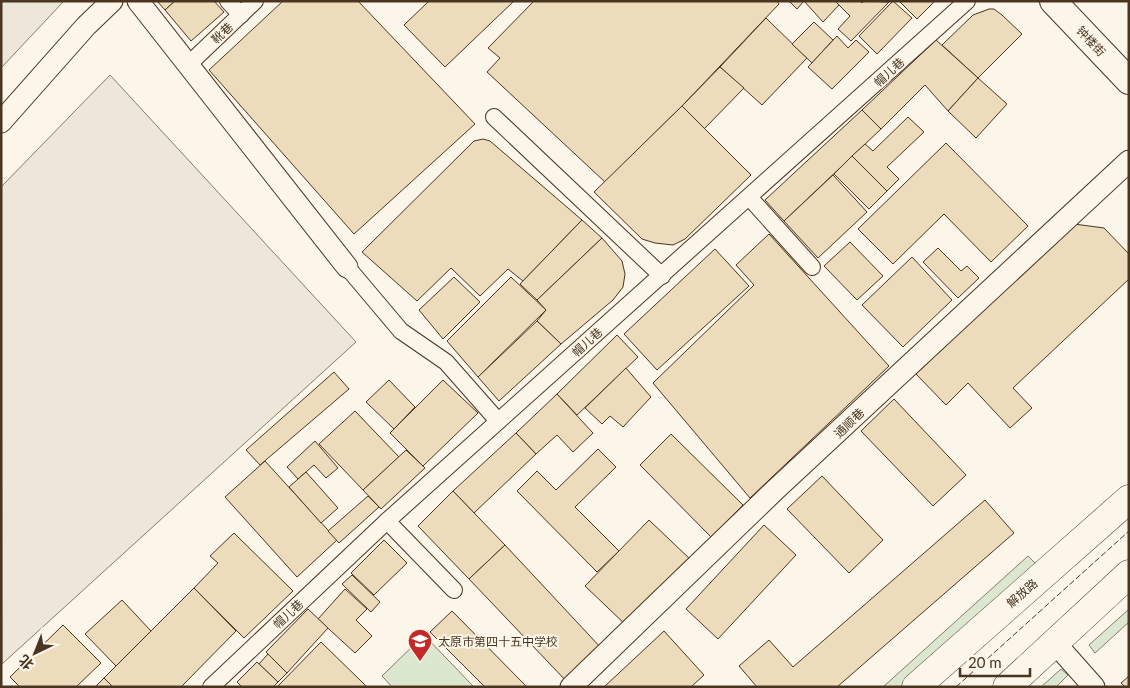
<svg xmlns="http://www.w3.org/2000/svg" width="1130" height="688" viewBox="0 0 1130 688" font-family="Lato,'Noto Sans SC',sans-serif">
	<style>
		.green { fill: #dce7d0; stroke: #887966 }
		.parking { fill: #ede7d9; stroke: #887966 }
		.building { fill: #ecdcbc; stroke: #4a3520 }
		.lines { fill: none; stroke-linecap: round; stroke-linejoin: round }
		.pedestrian-casing { stroke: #4a3520; stroke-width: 18 }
		.minor-casing { stroke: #4a3520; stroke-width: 23 }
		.tertiary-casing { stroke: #4a3520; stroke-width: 28 }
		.primary-casing { stroke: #4a3520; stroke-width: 29 }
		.pedestrian { stroke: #fbf6e9; stroke-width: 16 }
		.minor { stroke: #fbf6e9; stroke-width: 21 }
		.tertiary { stroke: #fbf6e9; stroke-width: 26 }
		.primary { stroke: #fbf6e9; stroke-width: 28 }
		.fence { stroke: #4a3520; stroke-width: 1; stroke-dasharray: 6 2.5; stroke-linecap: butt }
		.labels { text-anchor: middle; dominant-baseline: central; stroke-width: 4; stroke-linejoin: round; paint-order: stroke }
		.street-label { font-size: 12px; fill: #4a3520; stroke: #fbf6e9 }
		.poi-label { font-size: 12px; fill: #4a3520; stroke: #fbf6e9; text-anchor: start }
	</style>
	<rect width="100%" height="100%" fill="#fbf6e9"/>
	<g class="green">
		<path d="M1028,556L1036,564L900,687H883Z"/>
		<path d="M1129,609V622L1095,653L1089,645Z"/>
		<path d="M424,635L474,687H392L382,676Z"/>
		<path d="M1061,669L1068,675L1056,687H1041Z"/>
	</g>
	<g class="parking">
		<path d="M1,1H64L1,68Z"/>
		<path d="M110,75L356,342L2,664L1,187Z"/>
	</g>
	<g class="building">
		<path d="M157,1H175L165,10Z"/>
		<path d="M175,1H214L224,12L191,41L165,10Z"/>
		<path d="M283,1H358L475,124L354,234L209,70Z"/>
		<path d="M429,1H514L445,67L404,25Z"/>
		<path d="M534,1H777L779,4L682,106L605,182L487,72L500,58L488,48Z"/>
		<path d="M789,1H804L797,9Z"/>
		<path d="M804,1H835L839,5L823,22Z"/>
		<path d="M835,1H860L862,3L864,1L889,2L851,41L838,29L850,16Z"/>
		<path d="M893,1L912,18L877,54L859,36Z"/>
		<path d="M899,1H935L917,19Z"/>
		<path d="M989,9H994L1002,15L1022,34L978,78L942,45L973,15Z"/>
		<path d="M766,18L807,58L762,105L720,67Z"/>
		<path d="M814,22L833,40L812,63L792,44Z"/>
		<path d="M837,36L848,48L856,40L869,52L832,89L808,67Z"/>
		<path d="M936,40L978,78L948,111L925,85L881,129L862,110Z"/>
		<path d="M720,67L744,88L704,129L682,106Z"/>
		<path d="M978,78L1007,104L976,138L948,111Z"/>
		<path d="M682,106L751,175L685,239L673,245L655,243L642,239L594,192Z"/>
		<path d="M862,110L881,129L784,221L765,200Z"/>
		<path d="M908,117L924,132L887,167L899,179L887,191L852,156L865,144L873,151Z"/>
		<path d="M483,139L490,141L582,220L523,281L508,269L480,296L451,268L417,301L362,252L474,141Z"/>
		<path d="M946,143L1028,226L991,262L944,214L893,264L858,229Z"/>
		<path d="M852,156L887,191L869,209L834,174Z"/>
		<path d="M833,175L867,212L818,258L784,221Z"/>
		<path d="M582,220L602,238L537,300L520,284Z"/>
		<path d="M1074,224L1104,228L1129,254V279L1013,388L1032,408L1010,428L968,383L946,405L916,374Z"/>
		<path d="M769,234L889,366L750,498L653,383L754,285L736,265Z"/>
		<path d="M602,238L622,261L625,274L623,287L613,300L561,344L537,321L546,310L537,300Z"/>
		<path d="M850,242L883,276L857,300L824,266Z"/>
		<path d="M938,248L961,271L967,266L979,278L958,298L923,262Z"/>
		<path d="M715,249L749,286L657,370L624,334Z"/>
		<path d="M912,257L952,300L903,347L862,305Z"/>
		<path d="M454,277L480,302L443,339L419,310Z"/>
		<path d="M511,277L546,310L478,377L447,341Z"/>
		<path d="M537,321L561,344L499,401L478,377Z"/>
		<path d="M617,335L638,357L577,415L557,394Z"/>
		<path d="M626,368L651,397L623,427L610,416L602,424L585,408Z"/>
		<path d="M334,372L349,389L260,465L246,450Z"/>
		<path d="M389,380L415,407L394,429L366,402Z"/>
		<path d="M443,380L478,413L423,466L390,433Z"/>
		<path d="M557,394L593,433L573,452L557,435L536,454L516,433Z"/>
		<path d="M894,399L966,475L933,506L861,431Z"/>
		<path d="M355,411L399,457L363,490L319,444Z"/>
		<path d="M516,433L536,454L474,513L453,491Z"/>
		<path d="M671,434L743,505L711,537L640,465Z"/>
		<path d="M315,441L338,468L326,478L314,465L298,479L287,467Z"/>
		<path d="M598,449L616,467L575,507L619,551L597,572L517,491L537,471L556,490Z"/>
		<path d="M406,450L425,468L381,509L363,490Z"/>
		<path d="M265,461L337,540L297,577L225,497Z"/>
		<path d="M306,472L338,508L321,523L289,487Z"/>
		<path d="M822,476L883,540L849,573L787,509Z"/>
		<path d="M453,491L505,545L469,579L418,526Z"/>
		<path d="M368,496L379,507L339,543L328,531Z"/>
		<path d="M985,500L1014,533L837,687H757L739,666L769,640L793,667Z"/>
		<path d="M649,520L691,560L628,627L585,586Z"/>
		<path d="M764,525L796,555L718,639L686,609Z"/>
		<path d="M234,533L293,591L244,638L194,588L218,563L210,556Z"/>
		<path d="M384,540L407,563L374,595L351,573Z"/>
		<path d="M505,545L603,650L568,683L469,579Z"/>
		<path d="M352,575L380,602L371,612L342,584Z"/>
		<path d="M194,588L236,631L181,687H113L104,678Z"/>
		<path d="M345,589L367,609L356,620L372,636L355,653L318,619Z"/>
		<path d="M122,600L151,631L116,666L85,634Z"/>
		<path d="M308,609L328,628L287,673L266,652Z"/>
		<path d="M452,611L527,687H485L430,632Z"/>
		<path d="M63,625L101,663L76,687H20L10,677Z"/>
		<path d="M664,631L704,675L691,687H604Z"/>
		<path d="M321,642L362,682L367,687H277Z"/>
		<path d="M268,654L287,673L278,682L259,664Z"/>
		<path d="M257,662L278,682L273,687H242L237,682Z"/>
		<path d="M1129,676V687H1125L1121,683Z"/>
		<path d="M104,678L113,687H95Z"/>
	</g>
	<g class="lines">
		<defs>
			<g id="pedestrian">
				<path d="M228,1L241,15"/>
				<path d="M188,65L255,1"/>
				<path d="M494,117L662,276"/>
				<path d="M749,197L812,267"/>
				<path d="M347,267L401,331L446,362L498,421"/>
				<path d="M387,521L454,590"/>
				<path d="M211,687L387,521L967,1"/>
			</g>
			<g id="minor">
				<path d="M138,1L347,267"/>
				<path d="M1,122L86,26L112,1"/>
				<path d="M1055,643L1094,687"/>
				<path d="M571,687L775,490L1129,161"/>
			</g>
			<path id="tertiary" d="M1053,1L1129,81"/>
			<g id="primary">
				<path d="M916,687L1129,499"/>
				<path d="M1007,687L1129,574"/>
			</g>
		</defs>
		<use href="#pedestrian" class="pedestrian-casing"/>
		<use href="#minor" class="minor-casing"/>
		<use href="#tertiary" class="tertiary-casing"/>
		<use href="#primary" class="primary-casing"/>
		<use href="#pedestrian" class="pedestrian"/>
		<use href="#minor" class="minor"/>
		<use href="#tertiary" class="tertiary"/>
		<use href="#primary" class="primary"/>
		<path class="fence" d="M956,687L1129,531"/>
	</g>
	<defs>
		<symbol id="school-pin" viewBox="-11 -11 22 30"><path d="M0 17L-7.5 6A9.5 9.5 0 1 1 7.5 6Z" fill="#c62828" stroke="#fbf6e9"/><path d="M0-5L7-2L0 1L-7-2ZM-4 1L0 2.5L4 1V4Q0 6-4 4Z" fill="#fff"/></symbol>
	</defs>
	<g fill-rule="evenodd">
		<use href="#school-pin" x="406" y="627" width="28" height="38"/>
	</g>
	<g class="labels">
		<g class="street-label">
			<text transform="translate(222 33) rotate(-44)">靴巷</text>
			<text transform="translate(1091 41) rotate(47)">钟楼街</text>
			<text transform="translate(889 72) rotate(-42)">帽儿巷</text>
			<text transform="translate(587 342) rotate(-42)">帽儿巷</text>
			<text transform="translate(849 423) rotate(-44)">通顺巷</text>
			<text transform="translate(1022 593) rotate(-41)">解放路</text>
			<text transform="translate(288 614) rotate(-43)">帽儿巷</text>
		</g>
		<g class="poi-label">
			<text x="438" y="641">太原市第四十五中学校</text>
		</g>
	</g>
	<rect width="1130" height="688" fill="none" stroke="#4a3520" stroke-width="5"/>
	<g transform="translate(35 653) rotate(223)" stroke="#fbf6e9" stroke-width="4" paint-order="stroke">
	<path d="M0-4L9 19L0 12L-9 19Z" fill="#4a3520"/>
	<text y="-8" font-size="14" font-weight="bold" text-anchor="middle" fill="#4a3520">北</text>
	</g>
	<path d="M960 668v8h70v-8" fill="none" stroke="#4a3520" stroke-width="2.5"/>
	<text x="968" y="668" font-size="15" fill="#4a3520" stroke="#fbf6e9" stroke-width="4" paint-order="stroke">20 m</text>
</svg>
